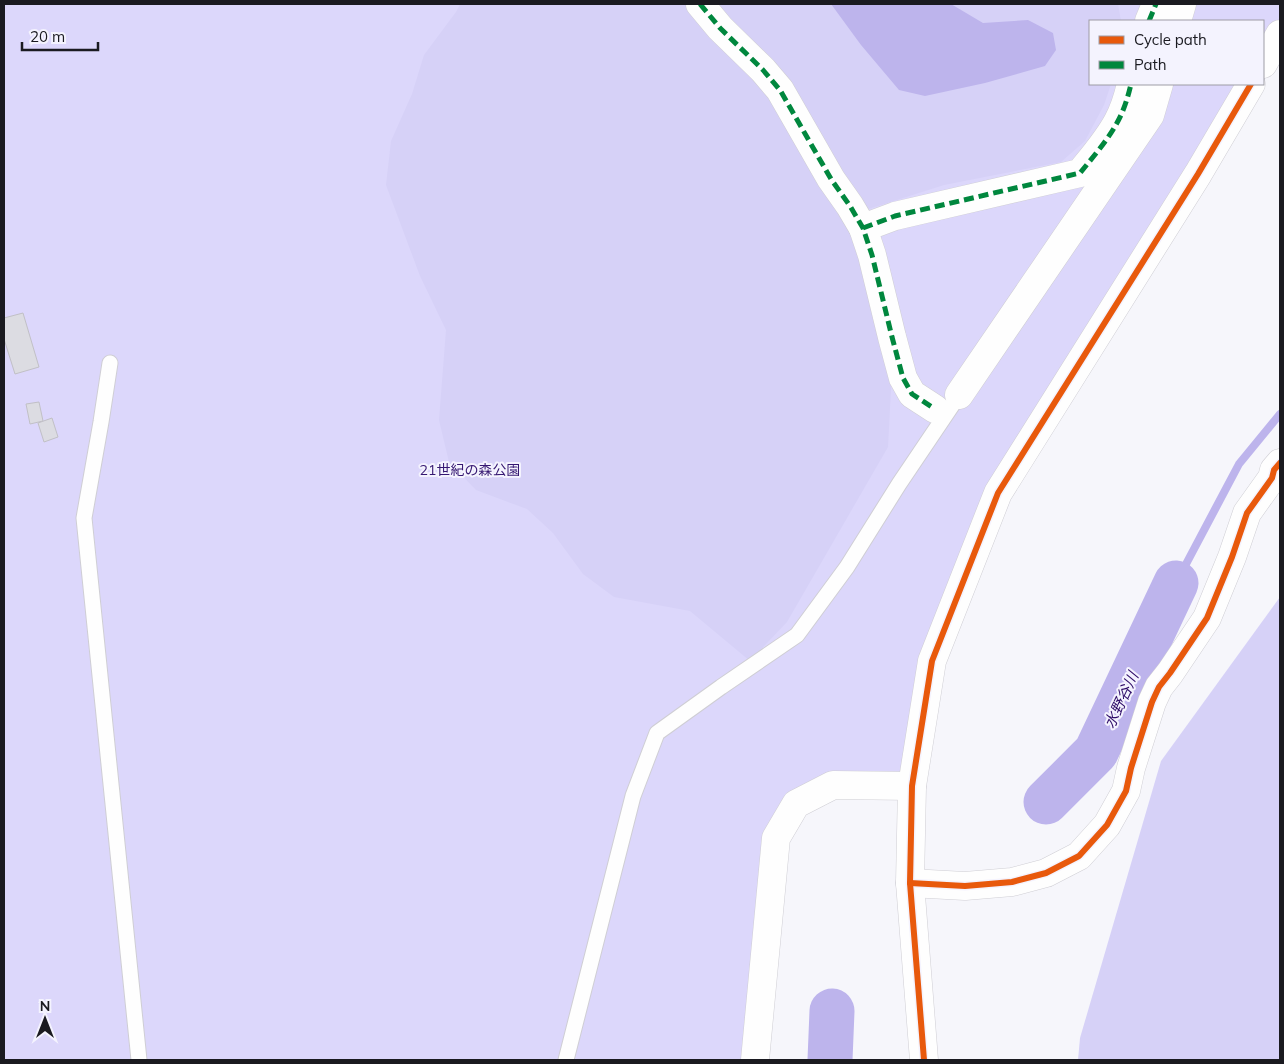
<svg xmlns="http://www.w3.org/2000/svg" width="1284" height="1064" viewBox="0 0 1284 1064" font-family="Mulish,'Noto Sans JP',sans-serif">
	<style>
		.green { fill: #dcd7fb }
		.forest { fill: #d6d1f7 }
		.water { fill: #bdb4ec }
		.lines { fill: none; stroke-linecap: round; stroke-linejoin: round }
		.stream { stroke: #bdb4ec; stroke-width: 8 }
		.river { stroke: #bdb4ec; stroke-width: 45 }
		.building { fill: #dcdce2; stroke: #c1c0c6 }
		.lane-casing { stroke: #cfced4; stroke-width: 17 }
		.street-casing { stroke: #cfced4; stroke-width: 29 }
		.secondary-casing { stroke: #cfced4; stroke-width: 29 }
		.lane { stroke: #fefefe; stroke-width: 15 }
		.street { stroke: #fefefe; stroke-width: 28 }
		.secondary { stroke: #fefefe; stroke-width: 28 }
		.quiet { stroke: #00873e; stroke-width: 5; stroke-dasharray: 10 5; stroke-linecap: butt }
		.cycleway-casing { stroke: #f4f3fe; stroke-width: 9 }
		.cycleway { stroke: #e8590c; stroke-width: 6 }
		.labels { text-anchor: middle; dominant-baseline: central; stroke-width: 4; stroke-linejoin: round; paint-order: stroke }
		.park-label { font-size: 14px; fill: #361872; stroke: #f4f3fe }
		.water-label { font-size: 15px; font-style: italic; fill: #2e0c68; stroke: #f4f3fe }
	</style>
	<rect width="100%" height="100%" fill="#f6f6fb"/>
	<path class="green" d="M4,4H1280V34L1263,64V21H1090V84H1251L998,493L932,661L912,786L833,785L776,838L755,1060H4Z"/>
	<g class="forest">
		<path d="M460,4H695L773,96L847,220L874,292L892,370L888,447L787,622L750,661L690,611L614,597L583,574L553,533L527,509L476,490L449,462L439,420L446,330L420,276L386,185L391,141L412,94L424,55L456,12Z"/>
		<path d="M713,4H1118L1121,21H1090V84H1111L1104,105L1085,141L1061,162L944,185L859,212Z"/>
		<path d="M1280,597V1060H1078L1080,1038L1161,761Z"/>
	</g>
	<path class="water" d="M831,4H951L983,23L1028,20L1053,33L1056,50L1045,66L985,83L925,96L899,90L861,45Z"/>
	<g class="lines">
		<path class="stream" d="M1176,583L1239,464L1280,414"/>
		<g class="river">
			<path d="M1046,802L1096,752L1176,583"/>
			<path d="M830,1060L832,1011"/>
		</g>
	</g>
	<g class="building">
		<path d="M23,313L39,367L15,374L4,339V318Z"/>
		<path d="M39,402L43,421L30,424L26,404Z"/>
		<path d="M52,418L58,437L44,442L38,423Z"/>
	</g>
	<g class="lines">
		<defs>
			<g id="lane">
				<path d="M110,363L101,422L84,518L139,1060"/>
				<path d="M566,1060L633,796L657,733L721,687L797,635L847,567L899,484L959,395"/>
			</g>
			<g id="street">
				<path d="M700,4L720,28L763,70L780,90L831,179L850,206L863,228L872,255L892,337L903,378L912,394L935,409"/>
				<path d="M1149,21L1156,4"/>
				<path d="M1177,21L1182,4"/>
				<path d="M863,228L895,216L1080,173C1093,157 1108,140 1118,121C1124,110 1128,97 1131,84"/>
				<path d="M959,395L1150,115L1159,84"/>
				<path d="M910,883L965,886L1012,882L1046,873L1079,856L1107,825L1126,791L1131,768L1152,702L1159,687L1170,673L1207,618L1232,557L1247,513L1272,478L1274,470L1280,463"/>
			</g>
			<g id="secondary">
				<path d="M1263,64L1280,34"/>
				<path d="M755,1060L776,838L796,804L833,785L912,786"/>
				<path d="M924,1060L910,883L912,786L932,661L998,493L1198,174L1251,84"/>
			</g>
		</defs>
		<use href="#lane" class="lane-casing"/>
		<use href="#street" class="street-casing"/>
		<use href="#secondary" class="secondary-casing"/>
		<use href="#lane" class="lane"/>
		<use href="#street" class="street"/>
		<use href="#secondary" class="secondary"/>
		<g class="quiet">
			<path d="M700,4L720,28L763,70L780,90L831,179L850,206L863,228L872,255L892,337L903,378L912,394L935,409"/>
			<path d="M1149,21L1156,4"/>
			<path d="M863,228L895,216L1080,173C1093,157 1108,140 1118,121C1124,110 1128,97 1131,84"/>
		</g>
		<defs>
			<g id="cycleway">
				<path d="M910,883L965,886L1012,882L1046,873L1079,856L1107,825L1126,791L1131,768L1152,702L1159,687L1170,673L1207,618L1232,557L1247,513L1272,478L1274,470L1280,463"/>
				<path d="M924,1060L910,883L912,786L932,661L998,493L1198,174L1251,84"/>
			</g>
		</defs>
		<use href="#cycleway" class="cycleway-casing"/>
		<use href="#cycleway" class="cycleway"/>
	</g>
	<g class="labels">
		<g class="park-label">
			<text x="470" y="470">21世紀の森公園</text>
		</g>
		<g class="water-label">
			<text transform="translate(1121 700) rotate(-65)">水野谷川</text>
		</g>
	</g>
	<rect width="1284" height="1064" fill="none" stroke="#1a1a20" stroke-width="10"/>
	<rect x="1089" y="20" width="175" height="65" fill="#f4f3fe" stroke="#9d9ca5"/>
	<rect x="1099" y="36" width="25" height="8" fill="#e8590c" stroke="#9d9ca5"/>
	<text x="1134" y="45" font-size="15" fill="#1a1a20">Cycle path</text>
	<rect x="1099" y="61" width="25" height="8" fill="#00873e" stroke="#9d9ca5"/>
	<text x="1134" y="70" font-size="15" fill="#1a1a20">Path</text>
	<g transform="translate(45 1019)" stroke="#f4f3fe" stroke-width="4" paint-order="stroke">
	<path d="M0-4L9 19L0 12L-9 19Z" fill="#1a1a20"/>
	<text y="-8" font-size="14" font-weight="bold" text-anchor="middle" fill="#1a1a20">N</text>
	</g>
	<path d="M22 42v8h76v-8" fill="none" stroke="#1a1a20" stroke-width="2.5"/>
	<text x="30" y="42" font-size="15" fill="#1a1a20" stroke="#f4f3fe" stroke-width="4" paint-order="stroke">20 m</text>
</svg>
